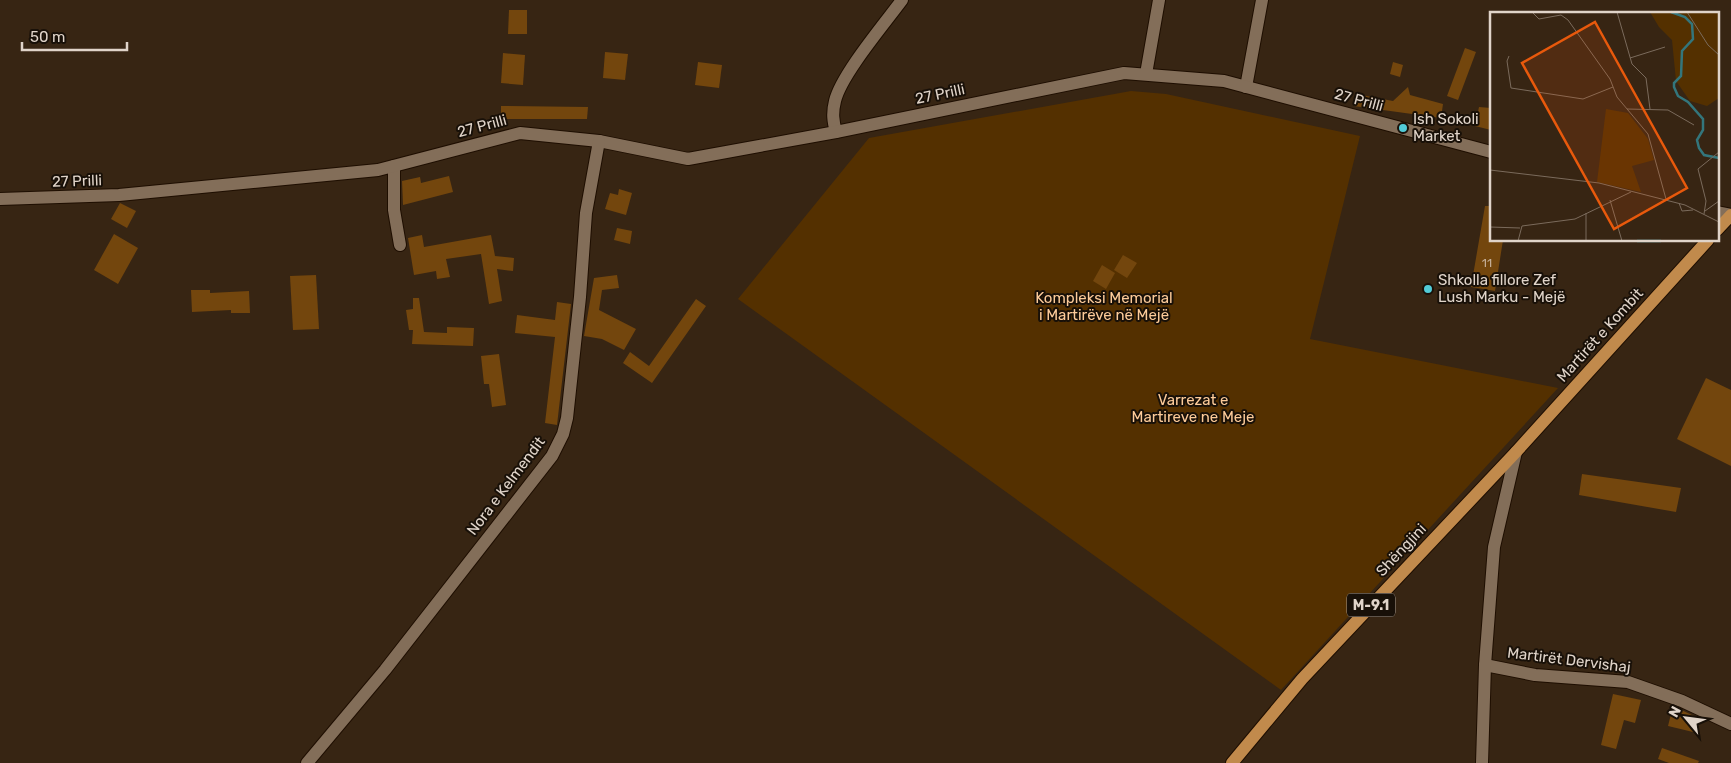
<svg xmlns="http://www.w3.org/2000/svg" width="1731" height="763" viewBox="0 0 1731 763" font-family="Rubik,sans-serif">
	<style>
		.green { fill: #543000 }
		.building { fill: #73460d }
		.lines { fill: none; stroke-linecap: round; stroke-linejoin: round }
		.minor-casing { stroke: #1e0e00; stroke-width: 14 }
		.major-casing { stroke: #1e0e00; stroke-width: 14 }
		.minor { stroke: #836e59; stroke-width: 12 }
		.major { stroke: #c18a4c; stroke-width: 12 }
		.poi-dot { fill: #52cbd7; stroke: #181008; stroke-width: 2 }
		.labels { text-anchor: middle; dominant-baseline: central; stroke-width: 4; stroke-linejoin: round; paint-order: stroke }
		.number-label { font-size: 12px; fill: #c5b09a }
		.shield { fill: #181008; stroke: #a4998f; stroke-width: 1 }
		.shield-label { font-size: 14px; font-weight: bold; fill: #e0d4c9 }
		.street-label { font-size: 15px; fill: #e0d4c9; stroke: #181008 }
		.poi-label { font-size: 15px; fill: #e0d4c9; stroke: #181008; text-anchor: start }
		.park-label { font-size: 15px; fill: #fdcb99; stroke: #181008 }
		.inset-river { fill: none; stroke: #33767c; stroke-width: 2.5 }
		.inset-road { fill: none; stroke: #7b6b5c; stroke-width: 1 }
		.view { fill: #e8590c; fill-opacity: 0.15; stroke: #e8590c; stroke-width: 2.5 }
		.inset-edge { fill: none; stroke: #e0d4c9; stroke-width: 2.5 }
	</style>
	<rect width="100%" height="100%" fill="#372513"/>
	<path class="green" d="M1131,91L1166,94L1360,136L1310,339L1558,388L1281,690L738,299L869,138Z"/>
	<g class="building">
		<path d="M509,10H527V34H508Z"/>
		<path d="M1465,48L1476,52L1458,100L1447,96Z"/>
		<path d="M605,52L628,54L625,80L603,78Z"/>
		<path d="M503,53L525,55L523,85L501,83Z"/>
		<path d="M698,62L722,65L719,88L695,85Z"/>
		<path d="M1393,62L1403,65L1400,77L1390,74Z"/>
		<path d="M1408,87L1410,95L1443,104L1441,118L1354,106L1356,94L1393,101Z"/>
		<path d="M501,106L588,107L587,119H501Z"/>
		<path d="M1479,107L1491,108V130L1475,126Z"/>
		<path d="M449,176L453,192L403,205L402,181L420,177L421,183Z"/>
		<path d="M619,189L632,193L626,215L605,209L610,193L618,195Z"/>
		<path d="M120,203L136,211L127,228L111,219Z"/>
		<path d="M1485,206H1491V240H1503L1495,291L1471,287Z"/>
		<path d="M617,228L632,231L630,244L614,240Z"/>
		<path d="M114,234L138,248L118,284L94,270Z"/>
		<path d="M422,235L424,247L491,235L495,256L514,258L513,271L497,269L502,301L489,304L481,254L446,259L450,277L437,279L436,271L414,275L408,238Z"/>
		<path d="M1123,255L1137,263L1127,278L1114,270Z"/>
		<path d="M1102,265L1115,273L1106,289L1093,281Z"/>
		<path d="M316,275L319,329L293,330L290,276Z"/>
		<path d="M617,275L619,288L602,290L599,310L636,329L624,350L602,339L584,336L594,278Z"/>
		<path d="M191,290H210V293L249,291L250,313H231V310L192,312Z"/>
		<path d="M413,298H419L424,332L447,333V327L474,328L473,346L412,344L413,330H409L406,310L413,309Z"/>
		<path d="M696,299L706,306L652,383L623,363L630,352L649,366Z"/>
		<path d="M557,302L571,304L557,425L545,423L555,337L515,333L517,315L555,320Z"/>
		<path d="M499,354L506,405L492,407L489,384H484L481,356Z"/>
		<path d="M1706,378L1731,390V466L1677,439Z"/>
		<path d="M1582,474L1681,488L1676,512L1579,495Z"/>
		<path d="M1613,694L1641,700L1635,723L1624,720L1616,749L1601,745Z"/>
		<path d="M1673,706L1696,717L1693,732L1668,726Z"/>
		<path d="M1662,748L1699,761L1698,763H1669L1658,759Z"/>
	</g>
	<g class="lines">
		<defs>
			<g id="minor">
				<path d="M1146,74L1159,0"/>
				<path d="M1246,87L1262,0"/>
				<path d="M836,132C833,121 832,113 835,101C841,75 885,23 902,0"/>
				<path d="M394,166V210L400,245"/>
				<path d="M0,199L119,195L378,170L520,133L599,141L688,159L836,132L1124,73L1224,81L1491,152"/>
				<path d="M1717,212L1731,215"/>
				<path d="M1485,665L1535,675L1628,682L1682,701L1731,724"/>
				<path d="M307,763L385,670L552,456L563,434L567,418L580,297L586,213L599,141"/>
				<path d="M1482,763L1485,665L1494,547L1516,452"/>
			</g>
			<g id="major">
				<path d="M1717,230L1731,215"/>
				<path d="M1232,763L1302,679L1516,452L1708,240"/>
			</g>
		</defs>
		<use href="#minor" class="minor-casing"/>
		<use href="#major" class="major-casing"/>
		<use href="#minor" class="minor"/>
		<use href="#major" class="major"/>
	</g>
	<g class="poi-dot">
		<circle cx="1403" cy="128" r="5"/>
		<circle cx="1428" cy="289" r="5"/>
	</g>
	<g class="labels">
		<g class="number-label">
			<text x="1487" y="263">11</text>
		</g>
		<rect class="shield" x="1347" y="593.5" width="48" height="23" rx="4"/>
		<g class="shield-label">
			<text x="1371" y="605">M-9.1</text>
		</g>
		<g class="street-label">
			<text transform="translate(940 94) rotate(-12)">27 Prilli</text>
			<text transform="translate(1359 100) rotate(15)">27 Prilli</text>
			<text transform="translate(482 126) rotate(-15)">27 Prilli</text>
			<text transform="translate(77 181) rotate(-2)">27 Prilli</text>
			<text transform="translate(1600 335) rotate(-48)">Martirët e Kombit</text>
			<text transform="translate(506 486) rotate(-53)">Nora e Kelmendit</text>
			<text transform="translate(1401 550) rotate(-47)">Shëngjini</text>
			<text transform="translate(1569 660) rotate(7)">Martirët Dervishaj</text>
		</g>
		<g class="poi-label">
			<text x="1413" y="119">Ish Sokoli<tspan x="1413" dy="17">Market</tspan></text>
			<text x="1438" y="280">Shkolla fillore Zef<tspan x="1438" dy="17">Lush Marku - Mejë</tspan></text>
		</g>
		<g class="park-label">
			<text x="1104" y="298">Kompleksi Memorial<tspan x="1104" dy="17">i Martirëve në Mejë</tspan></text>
			<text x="1193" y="400">Varrezat e<tspan x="1193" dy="17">Martireve ne Meje</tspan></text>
		</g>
	</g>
	<g transform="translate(1490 12)">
		<rect width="229" height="229" fill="#372513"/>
		<path d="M160,0H229V86L217,94L200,89L186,69L182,28L169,15ZM116,97L138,101L158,127L164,148L142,154L151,180L107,170Z" fill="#543000"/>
		<path class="inset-river" d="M181,0L195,5L202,12L203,27L192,39L191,64L184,71V75L188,84L198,90L213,107V118L207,128L209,136L214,143L229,146M147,229H171"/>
		<path class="inset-road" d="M42,0L49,7L71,3L78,8L120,67L127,85L158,122L176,187M127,0L142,52L156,66L160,97M197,0L218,33L229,43M19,44L17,49L21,76L93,87L123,75M140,46L175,35M137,97L178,98L204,113M0,158L109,171L195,193L229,210M120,188L132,229M189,191L192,199L203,198M215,199L229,189M214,202L216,189L208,157L229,140M0,215L30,216M28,229L32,214L85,207L141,180M96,229V201"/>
		<path class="view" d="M105,10L197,176L124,217L32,51Z"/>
		<rect width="229" height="229" class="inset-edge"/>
	</g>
	<g transform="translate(1686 718) rotate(299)" stroke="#181008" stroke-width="4" paint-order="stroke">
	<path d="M0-4L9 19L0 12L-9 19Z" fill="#e0d4c9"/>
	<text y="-8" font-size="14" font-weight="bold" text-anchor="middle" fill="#e0d4c9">N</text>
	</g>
	<path d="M22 42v8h105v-8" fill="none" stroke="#e0d4c9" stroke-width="2.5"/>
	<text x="30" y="42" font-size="15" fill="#e0d4c9" stroke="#181008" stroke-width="4" paint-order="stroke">50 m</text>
</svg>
